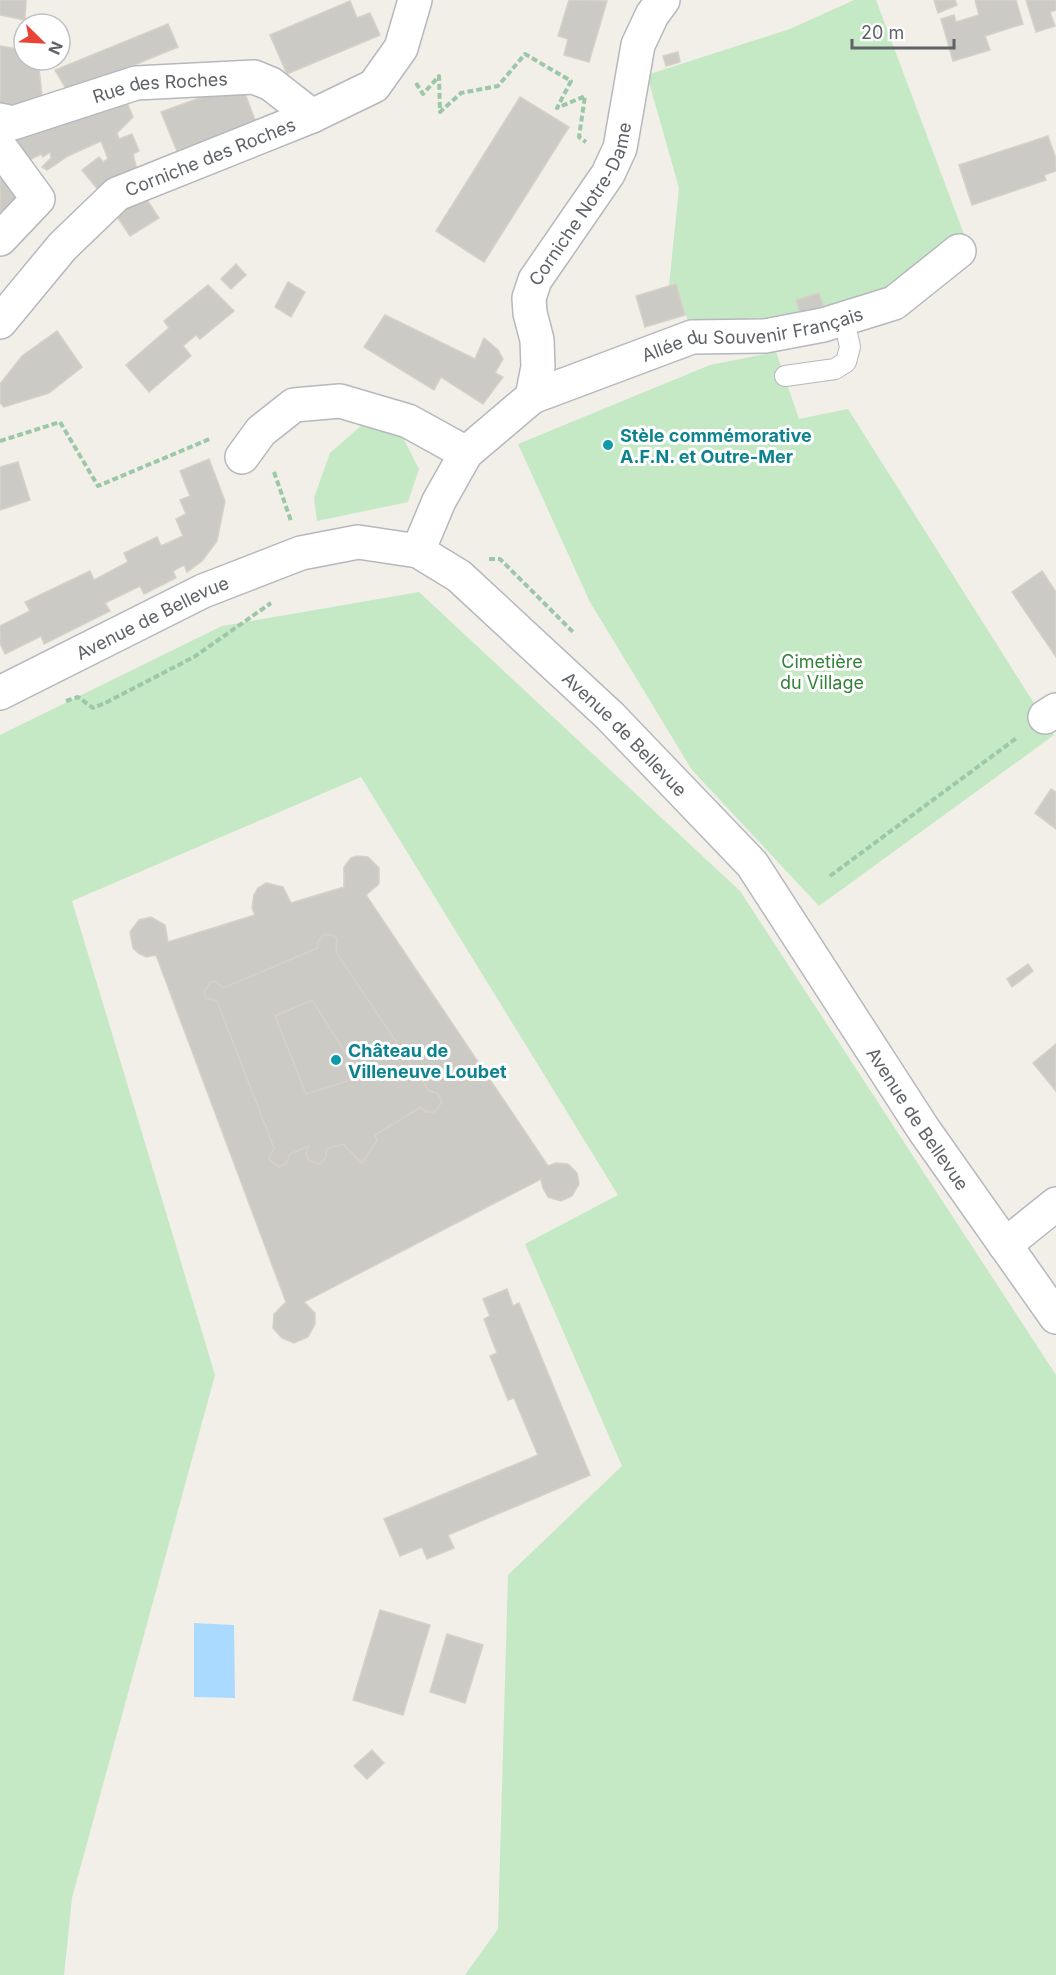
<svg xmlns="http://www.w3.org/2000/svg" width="1056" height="1975" viewBox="0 0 1056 1975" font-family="Inter,sans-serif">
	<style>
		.green { fill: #c5e8c5 }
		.water { fill: #aadaff }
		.building { fill: #cccac5; stroke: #d6d1c6; stroke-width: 1.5; fill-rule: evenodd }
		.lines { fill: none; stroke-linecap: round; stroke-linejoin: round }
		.service-casing { stroke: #b5b8bc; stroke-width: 22 }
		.minor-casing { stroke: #b5b8bc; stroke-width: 36 }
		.path { stroke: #9cc7a9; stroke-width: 4; stroke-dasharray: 6 3; stroke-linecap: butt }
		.service { stroke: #fff; stroke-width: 20 }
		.minor { stroke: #fff; stroke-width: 33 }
		.culture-dot { fill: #0f9aa8; stroke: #fff; stroke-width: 2 }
		.labels { text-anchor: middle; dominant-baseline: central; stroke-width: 6; stroke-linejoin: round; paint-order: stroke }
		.street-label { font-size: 18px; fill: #5f6368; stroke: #fff }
		.culture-label { font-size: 18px; font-weight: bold; fill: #0d838f; stroke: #fff; text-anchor: start }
		.park-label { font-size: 18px; fill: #348238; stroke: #fff }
	</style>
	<rect width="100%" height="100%" fill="#f1efe8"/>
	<g class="green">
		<path d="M854,0H876L965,237L902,290L762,330L688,321L676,285L669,286L679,188L647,75L790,29Z"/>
		<path d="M776,352L799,419L848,409L1054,735L819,906L692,770L590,602L518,444L710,365Z"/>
		<path d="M385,424L401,434L419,469L408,502L317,521L314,498L330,453L362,425Z"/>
		<path d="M419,592L740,891L1056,1375V1975H465L498,1929L508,1575L622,1466L525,1244L618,1195L361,777L72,901L215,1375L72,1898L64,1975H0V735L222,626Z"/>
	</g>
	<path class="water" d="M194,1623L234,1625L235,1698L194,1697Z"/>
	<g class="building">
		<path d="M0,0H26L25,20L0,15Z"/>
		<path d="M569,0L607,1L589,62L564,55L568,39L558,36Z"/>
		<path d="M934,0H955L957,5L938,13Z"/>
		<path d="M975,0H1016L1023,24L985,36L990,50L953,61L941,19L954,15L956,22L979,15Z"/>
		<path d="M1026,0H1056V10L1050,12L1055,26L1036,32Z"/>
		<path d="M350,1L357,18L370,13L380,35L287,74L270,35Z"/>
		<path d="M168,24L178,47L68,92L55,70Z"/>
		<path d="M0,46L24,50V60H38L43,104L0,110Z"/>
		<path d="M678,52L680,62L666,66L663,56Z"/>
		<path d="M241,83L255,120L177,151L161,112Z"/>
		<path d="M122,91L133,117L117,133L119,139L132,134L139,151L133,154L137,170L100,192L82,170L99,157L103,162L108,159L101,141L68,156L47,170L42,167L51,158L50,152L43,157L41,154L20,165L5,145L39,125Z"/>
		<path d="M520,97L569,127L484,262L436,231Z"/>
		<path d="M1048,136L1056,159V171L1044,175L1046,180L972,205L959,165Z"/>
		<path d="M0,176L8,187L18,178L34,199L0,227Z"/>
		<path d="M145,197L159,218L130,236L116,215Z"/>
		<path d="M236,264L246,275L231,289L221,279Z"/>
		<path d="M288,282L305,292L291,317L275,307Z"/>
		<path d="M676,284L685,315L645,327L636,296Z"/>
		<path d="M208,285L234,311L200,339L196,335L183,346L191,356L149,392L126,365L169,328L164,321Z"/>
		<path d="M819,293L825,311L802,319L796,300Z"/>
		<path d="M385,315L475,359L484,338L498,350L503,359L495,373L503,377L483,404L441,377L434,390L364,347Z"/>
		<path d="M57,331L82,367L49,393L4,407L0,403V384L22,356Z"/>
		<path d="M209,459L225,501L217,541L202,561L187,572L184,565L173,571L176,578L144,594L140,586L105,603L110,611L44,644L41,636L5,654L0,643V626L30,611L25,602L90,571L94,580L128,562L124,553L157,537L161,546L183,536L176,519L186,514L180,500L190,496L180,471Z"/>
		<path d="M18,462L30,500L0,510V467Z"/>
		<path d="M1042,571L1056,592V657L1012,592Z"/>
		<path d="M1051,789L1056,792V829L1035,813Z"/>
		<path d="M357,856L368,857L379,868V884L366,895L548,1166L556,1163L568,1164L577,1173L579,1184L572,1196L561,1201L548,1197L543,1188L541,1179L304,1302L315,1313V1324L308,1337L294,1343L282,1338L273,1328L274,1314L286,1302L156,955L146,957L138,953L133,948L130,932L139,920L151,917L165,925L168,942L255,915L252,908L254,895L258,888L266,883L283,887L291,903L344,887V867L351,858Z"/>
		<path d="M325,934L334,936L337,939L336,952L429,1091L437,1093L442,1102L435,1112H426L421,1107L375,1135L377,1141L362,1163L343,1144L326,1149V1157L320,1164L309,1161L306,1153L309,1146L290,1154L287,1163L279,1167L269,1159L274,1148L217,1001L206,998L204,991L211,982L215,981L223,988L318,948V941ZM312,1000L361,1077L306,1094L275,1016Z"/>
		<path d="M1028,964L1033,971L1012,987L1007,979Z"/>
		<path d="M1056,1044V1091L1033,1063Z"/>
		<path d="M507,1289L513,1306L519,1303L590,1475L448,1535L454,1548L427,1559L422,1547L400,1556L384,1519L538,1455L514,1398L508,1400L490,1356L497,1353L484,1319L490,1316L483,1299Z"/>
		<path d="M380,1610L430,1625L403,1715L353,1700Z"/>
		<path d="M447,1634L483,1645L465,1703L430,1692Z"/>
		<path d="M372,1750L384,1763L367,1779L354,1766Z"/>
	</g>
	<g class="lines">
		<defs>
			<path id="service" d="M785,376L835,369L846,362L850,347L844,319"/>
			<g id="minor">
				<path id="s1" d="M0,120L13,123L136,83L254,77L271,84L312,116"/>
				<path d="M0,147L38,199L0,239"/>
				<path id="s2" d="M0,322L62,247L117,194L312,116L374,86L401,48L415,0"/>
				<path id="s3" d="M532,397L692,337L765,336L823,325L894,303L959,251"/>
				<path d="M242,457L261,431L294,405L340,401L408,421L466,453"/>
				<path id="s4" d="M418,551L439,501L466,453L532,397L538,367L537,340L530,313L529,298L535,280L608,174L620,148L638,45L652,15L663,0"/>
				<path id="s5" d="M0,693L203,591L301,553L358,542L418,551L459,576L610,716L752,864L924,1130L1056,1317"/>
				<path d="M1045,717L1056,710"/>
				<path d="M1005,1245L1056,1204"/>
			</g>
		</defs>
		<use href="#service" class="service-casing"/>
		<use href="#minor" class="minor-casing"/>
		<g class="path">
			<path d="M416,83L423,94L439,76L440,112L461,93L498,86L525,54L571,81L557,108L585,96L579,137L586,142"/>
			<path d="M0,441L60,422L98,486L212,438"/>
			<path d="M274,472L291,521"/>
			<path d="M489,559H500L574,633"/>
			<path d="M66,701L78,697L93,708L105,703L194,657L271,603"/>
			<path d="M830,876L1018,737"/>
		</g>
		<use href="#service" class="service"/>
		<use href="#minor" class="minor"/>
	</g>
	<g class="culture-dot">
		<circle cx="608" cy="445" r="6"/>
		<circle cx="336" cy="1060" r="6"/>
	</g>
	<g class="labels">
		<g class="street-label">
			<text stroke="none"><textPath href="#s1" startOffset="166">Rue des Roches</textPath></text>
			<text stroke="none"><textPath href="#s2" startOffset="274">Corniche des Roches</textPath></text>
			<text stroke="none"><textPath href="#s4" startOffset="405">Corniche Notre-Dame</textPath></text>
			<text stroke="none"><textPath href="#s3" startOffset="231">Allée du Souvenir Français</textPath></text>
			<text stroke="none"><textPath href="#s5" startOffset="170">Avenue de Bellevue</textPath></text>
			<text stroke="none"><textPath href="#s5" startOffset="728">Avenue de Bellevue</textPath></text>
			<text stroke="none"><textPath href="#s5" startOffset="1214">Avenue de Bellevue</textPath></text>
		</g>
		<g class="culture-label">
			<text x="620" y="435">Stèle commémorative<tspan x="620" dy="21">A.F.N. et Outre-Mer</tspan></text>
			<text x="348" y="1050">Château de<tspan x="348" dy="21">Villeneuve Loubet</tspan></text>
		</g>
		<g class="park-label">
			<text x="822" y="661">Cimetière<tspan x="822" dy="21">du Village</tspan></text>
		</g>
	</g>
	<g transform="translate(42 42) rotate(114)"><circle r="28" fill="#ffffff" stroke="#bfc1c3" stroke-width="1.5"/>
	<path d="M0-4.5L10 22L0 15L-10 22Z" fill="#ea4335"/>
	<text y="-9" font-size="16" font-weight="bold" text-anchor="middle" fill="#5f6368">N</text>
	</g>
	<path d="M852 39v9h102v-9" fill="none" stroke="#5f6368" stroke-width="3"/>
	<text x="861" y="39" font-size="18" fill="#5f6368" stroke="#ffffff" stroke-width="4.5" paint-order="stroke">20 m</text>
</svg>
